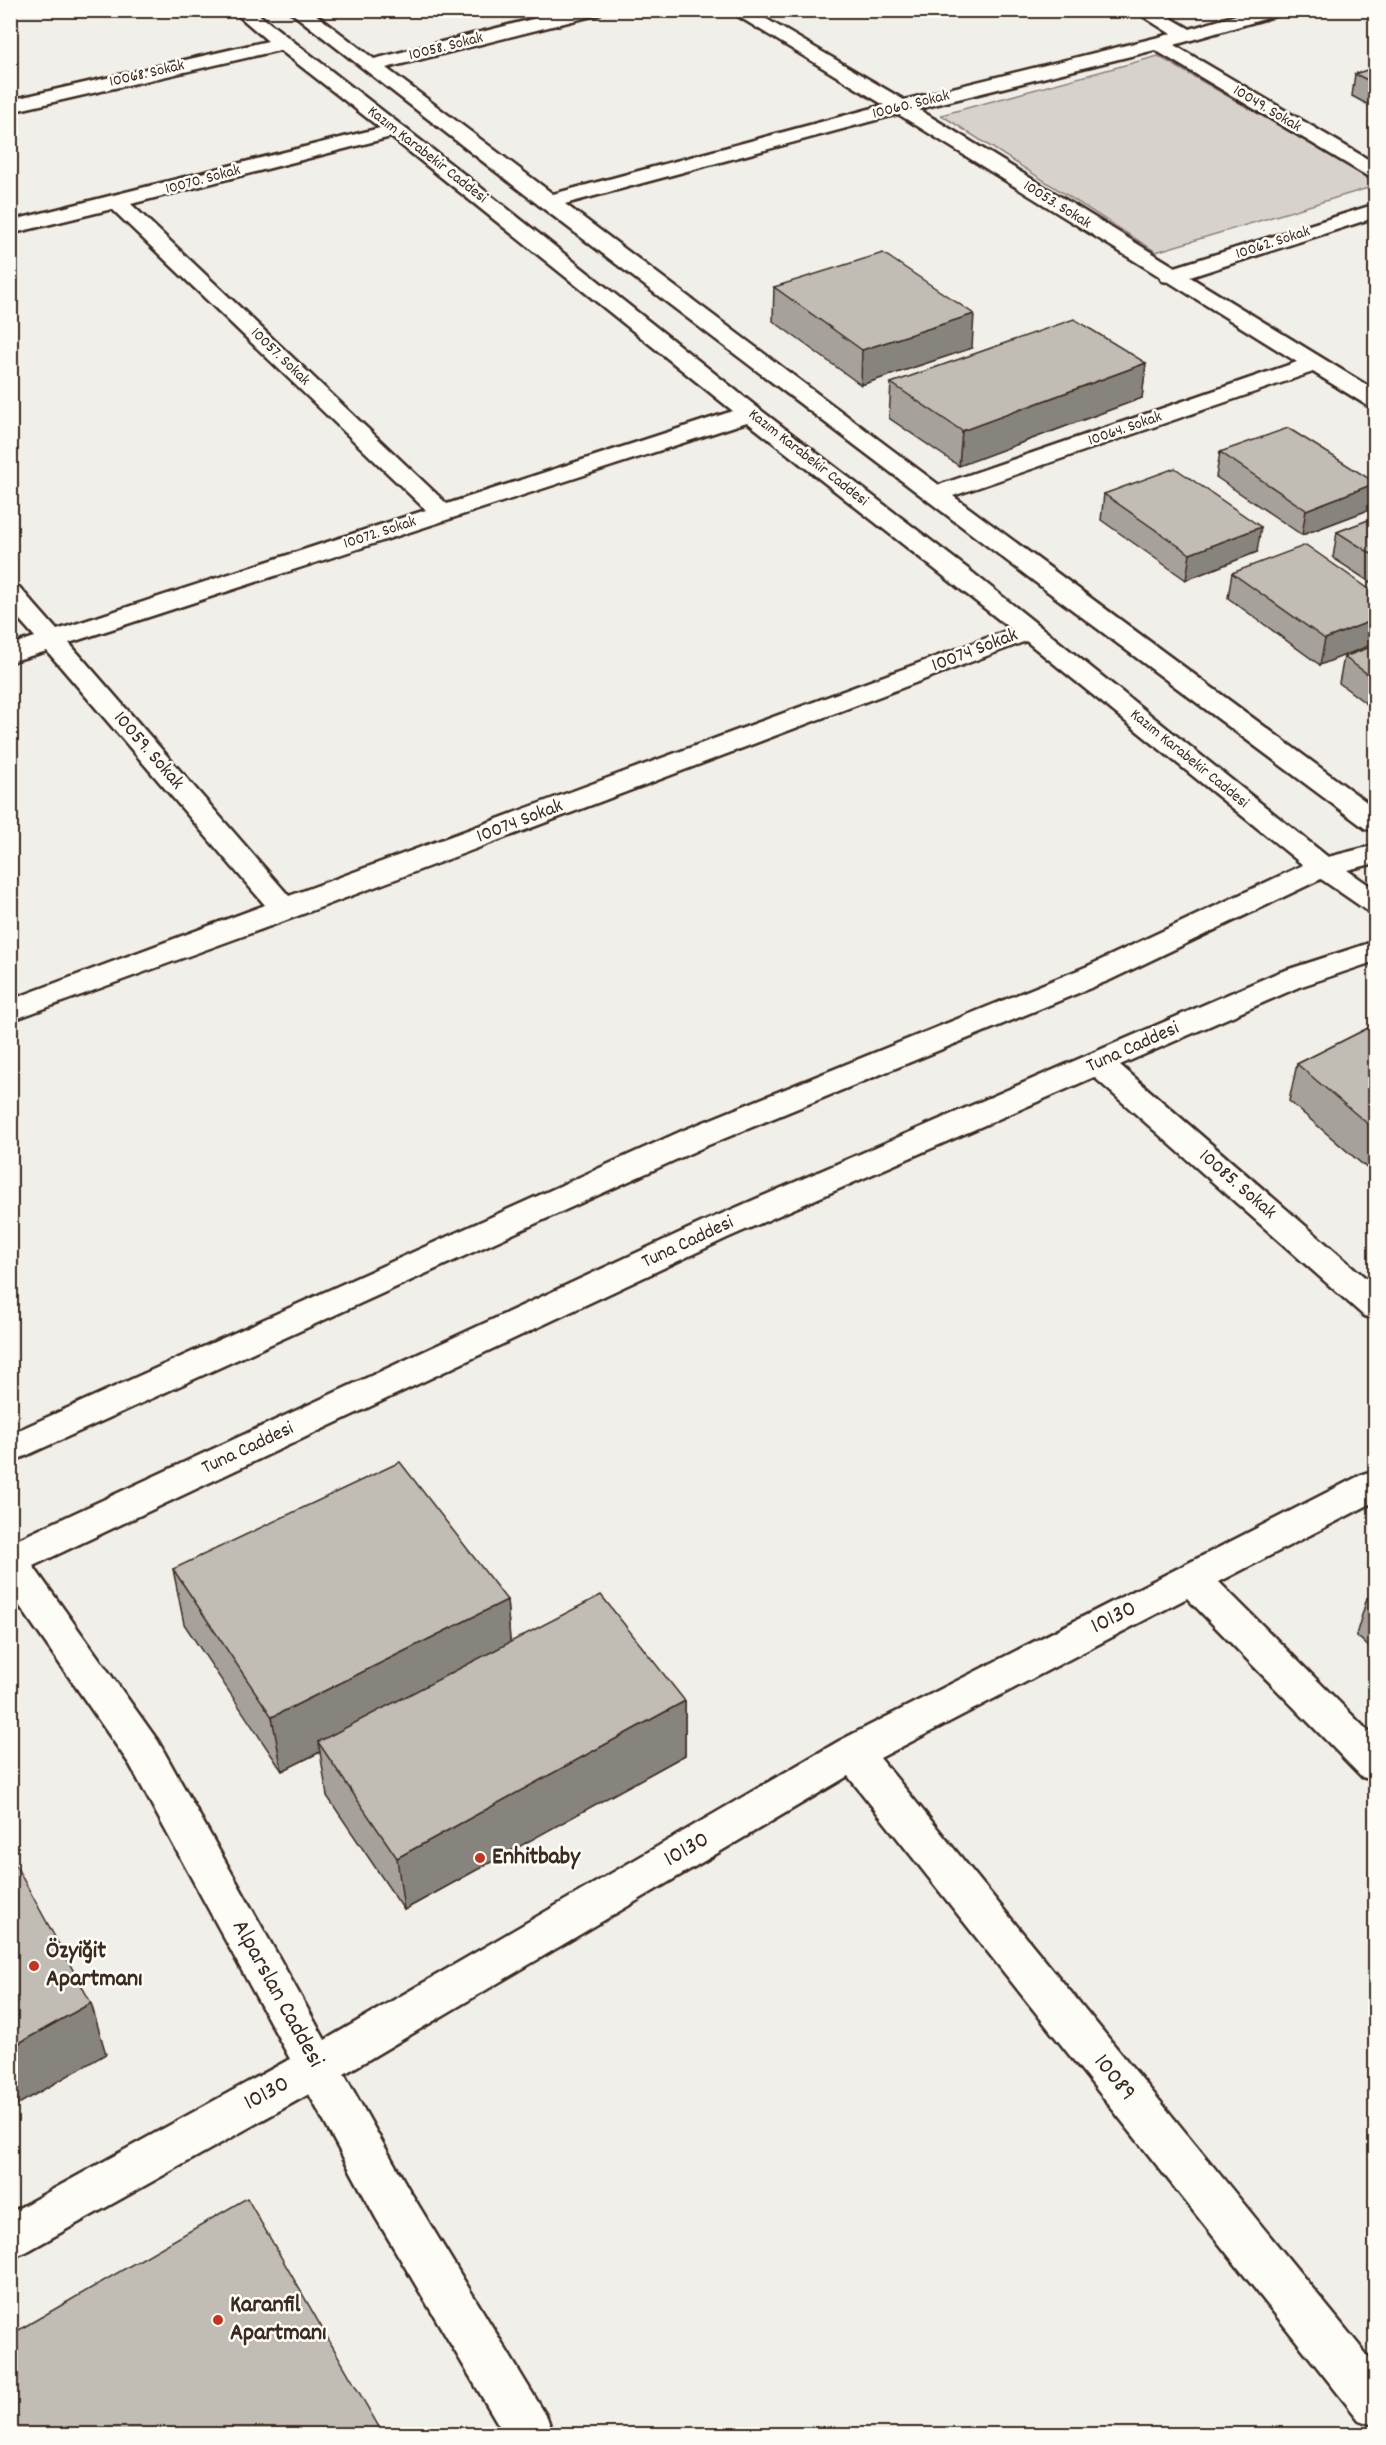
<svg xmlns="http://www.w3.org/2000/svg" width="1386" height="2445" viewBox="0 0 1386 2445" font-family="Dekko,sans-serif">
	<style>
		.green { fill: #d7d2cc; stroke: #897e75; stroke-width: 1.5 }
		.lines { fill: none; stroke-linecap: round; stroke-linejoin: round }
		.minor-casing { stroke: #3b2a1e; stroke-width: 5 }
		.minor { fill: #fdfcf7; fill-rule: evenodd }
		.wall { fill: #a6a29b; stroke: #3b2a1e; stroke-width: 1.5 }
		.shaded-wall { fill: #87847e; stroke: #3b2a1e; stroke-width: 1.5 }
		.building { fill: #c1bcb4; stroke: #3b2a1e; stroke-width: 1.5 }
		.poi-dot { fill: #c8321e; stroke: #fdfcf7; stroke-width: 2 }
		.labels { text-anchor: middle; dominant-baseline: central; stroke-width: 5; stroke-linejoin: round; paint-order: stroke }
		.far-street-label { font-size: 16px; fill: #3b2a1e; stroke: #fdfcf7 }
		.street-label { font-size: 20px; fill: #3b2a1e; stroke: #fdfcf7 }
		.near-street-label { font-size: 24px; fill: #3b2a1e; stroke: #fdfcf7 }
		.near-poi-label { font-size: 24px; font-weight: bold; fill: #3b2a1e; stroke: #fdfcf7; text-anchor: start }
	</style>
	<rect width="100%" height="100%" fill="#f1efea"/>
	<filter id="ink" filterUnits="userSpaceOnUse"><feTurbulence type="fractalNoise" baseFrequency=".0167" numOctaves="2"/><feDisplacementMap in="SourceGraphic" scale="12" xChannelSelector="R" yChannelSelector="G"/><feConvolveMatrix kernelMatrix="1 2 1 2 8 2 1 2 1" color-interpolation-filters="sRGB"/></filter>
	<g filter="url(#ink)">
		<path class="green" d="M1158,56L1375,181V186L1156,252L941,115Z"/>
		<g class="lines">
			<defs>
				<g id="minor">
					<path d="M232,10H253L465,175L758,408L968,569L1328,857L1376,845V863L1347,870L1376,890V913L1366,910L1321,879L1110,980L706,1146L10,1463V1434L684,1130L1088,966L1303,865L1026,641L295,917L10,1021V1000L265,905L47,651L10,662V645L35,637L10,609V584L19,587L57,630L426,510L112,209L10,234V221L380,128L280,50L10,112V100L268,41ZM391,137L733,411L447,504L131,204ZM747,422L1011,629L289,896L69,643Z"/>
					<path d="M288,10H310L374,59L568,10H602L600,14L386,68L553,194L884,105L728,10H751L904,100L1171,34L1133,10H1157L1190,29L1253,10H1284L1282,14L1174,45L1376,164V179L1369,177L1155,50L918,109L1175,267L1376,204V217L1190,277L1376,391V408L1368,406L1313,372L953,496L1376,809V831L1366,829L1035,582L540,206ZM898,114L1159,276L1162,281L1169,282L1297,362L939,485L565,204Z"/>
					<path d="M1376,941V961L1299,987L1120,1065L1376,1287V1319L1364,1316L1094,1077L727,1238L33,1566L158,1741L325,2040L839,1741L1363,1474L1376,1470V1501L1219,1582L1376,1739V1781L1362,1777L1187,1598L880,1758L1376,2366V2426L1359,2420L848,1776L344,2074L408,2188L547,2417L553,2434H504L376,2218L309,2094L26,2252L10,2258V2213L290,2059L130,1765L10,1592V1543L703,1222L1277,973Z"/>
				</g>
			</defs>
			<use href="#minor" class="minor-casing"/>
			<use href="#minor" class="minor"/>
		</g>
		<g class="wall">
			<path d="M1376,67V109L1352,96L1355,74Z"/>
			<path d="M774,287L972,348L861,385L773,321Z"/>
			<path d="M1146,363L1142,398L959,466L889,418L891,383Z"/>
			<path d="M1220,452L1371,509L1302,535L1216,477Z"/>
			<path d="M1104,494L1257,552L1186,580L1101,520Z"/>
			<path d="M1376,517V586L1333,558L1337,532Z"/>
			<path d="M1232,573L1376,594L1320,665L1228,598Z"/>
			<path d="M1376,645V711L1339,683L1344,657Z"/>
			<path d="M1376,1024V1176L1289,1101L1297,1064Z"/>
			<path d="M173,1569L507,1600L510,1642L685,1701V1755L404,1910L327,1796L320,1752L282,1771L184,1624Z"/>
			<path d="M1376,1594V1654L1356,1635L1367,1598Z"/>
		</g>
		<g class="shaded-wall">
			<path d="M974,314L972,348L861,385L862,350Z"/>
			<path d="M1146,363L1142,398L959,466L962,431Z"/>
			<path d="M1376,483L1371,509L1302,535L1306,510Z"/>
			<path d="M1261,527L1257,552L1186,580L1190,554Z"/>
			<path d="M1376,619V643L1320,665L1325,639Z"/>
			<path d="M507,1600L511,1654L318,1742L320,1752L282,1771L272,1717Z"/>
			<path d="M685,1701V1755L404,1910L397,1858Z"/>
			<path d="M91,2003L106,2054L10,2109V2048Z"/>
		</g>
		<g class="building">
			<path d="M1376,67V84L1355,74Z"/>
			<path d="M883,253L974,314L862,350L774,287Z"/>
			<path d="M1074,319L1146,363L962,431L891,383Z"/>
			<path d="M1288,428L1376,483L1306,510L1220,452Z"/>
			<path d="M1175,468L1261,527L1190,554L1104,494Z"/>
			<path d="M1376,517V557L1337,532Z"/>
			<path d="M1306,545L1376,594V619L1325,639L1232,573Z"/>
			<path d="M1376,645V680L1344,657Z"/>
			<path d="M1376,1024V1131L1297,1064Z"/>
			<path d="M400,1462L507,1600L272,1717L173,1569Z"/>
			<path d="M1376,1594V1607L1367,1598Z"/>
			<path d="M601,1595L685,1701L397,1858L318,1742Z"/>
			<path d="M10,1855L91,2003L10,2048Z"/>
			<path d="M247,2198L383,2434H10V2335Z"/>
		</g>
	</g>
	<g class="poi-dot">
		<circle cx="480" cy="1858" r="6"/>
		<circle cx="34" cy="1966" r="6"/>
		<circle cx="218" cy="2320" r="6"/>
	</g>
	<g class="labels">
		<g class="far-street-label">
			<text transform="translate(446 47) rotate(-14)">10058. Sokak</text>
			<text transform="translate(147 74) rotate(-13)">10068. Sokak</text>
			<text transform="translate(911 105) rotate(-14)">10060. Sokak</text>
			<text transform="translate(1267 109) rotate(31)">10049. Sokak</text>
			<text transform="translate(427 155) rotate(38)">Kazım Karabekir Caddesi</text>
			<text transform="translate(203 180) rotate(-15)">10070. Sokak</text>
			<text transform="translate(1057 205) rotate(32)">10053. Sokak</text>
			<text transform="translate(1273 243) rotate(-18)">10062. Sokak</text>
			<text transform="translate(280 357) rotate(44)">10057. Sokak</text>
			<text transform="translate(1125 429) rotate(-19)">10064. Sokak</text>
			<text transform="translate(808 458) rotate(38)">Kazım Karabekir Caddesi</text>
			<text transform="translate(380 533) rotate(-18)">10072. Sokak</text>
			<text transform="translate(1189 759) rotate(39)">Kazım Karabekir Caddesi</text>
		</g>
		<g class="street-label">
			<text transform="translate(975 651) rotate(-21)">10074 Sokak</text>
			<text transform="translate(148 751) rotate(49)">10059. Sokak</text>
			<text transform="translate(520 822) rotate(-21)">10074 Sokak</text>
			<text transform="translate(1133 1048) rotate(-24)">Tuna Caddesi</text>
			<text transform="translate(1237 1185) rotate(41)">10085. Sokak</text>
			<text transform="translate(688 1243) rotate(-25)">Tuna Caddesi</text>
			<text transform="translate(248 1449) rotate(-25)">Tuna Caddesi</text>
		</g>
		<g class="near-street-label">
			<text transform="translate(1114 1618) rotate(-27)">10130</text>
			<text transform="translate(687 1850) rotate(-30)">10130</text>
			<text transform="translate(277 1994) rotate(61)">Alparslan Caddesi</text>
			<text transform="translate(1114 2078) rotate(51)">10089</text>
			<text transform="translate(267 2094) rotate(-29)">10130</text>
		</g>
		<g class="near-poi-label">
			<text x="492" y="1858">Enhitbaby</text>
			<text x="46" y="1952">Özyiğit<tspan x="46" dy="28">Apartmanı</tspan></text>
			<text x="230" y="2306">Karanfil<tspan x="230" dy="28">Apartmanı</tspan></text>
		</g>
	</g>
	<rect width="1386" height="2445" fill="none" stroke="#fdfcf7" stroke-width="36"/>
	<rect x="18" y="18" width="1350" height="2409" fill="none" stroke="#3b2a1e" stroke-width="2" filter="url(#ink)"/>
</svg>
